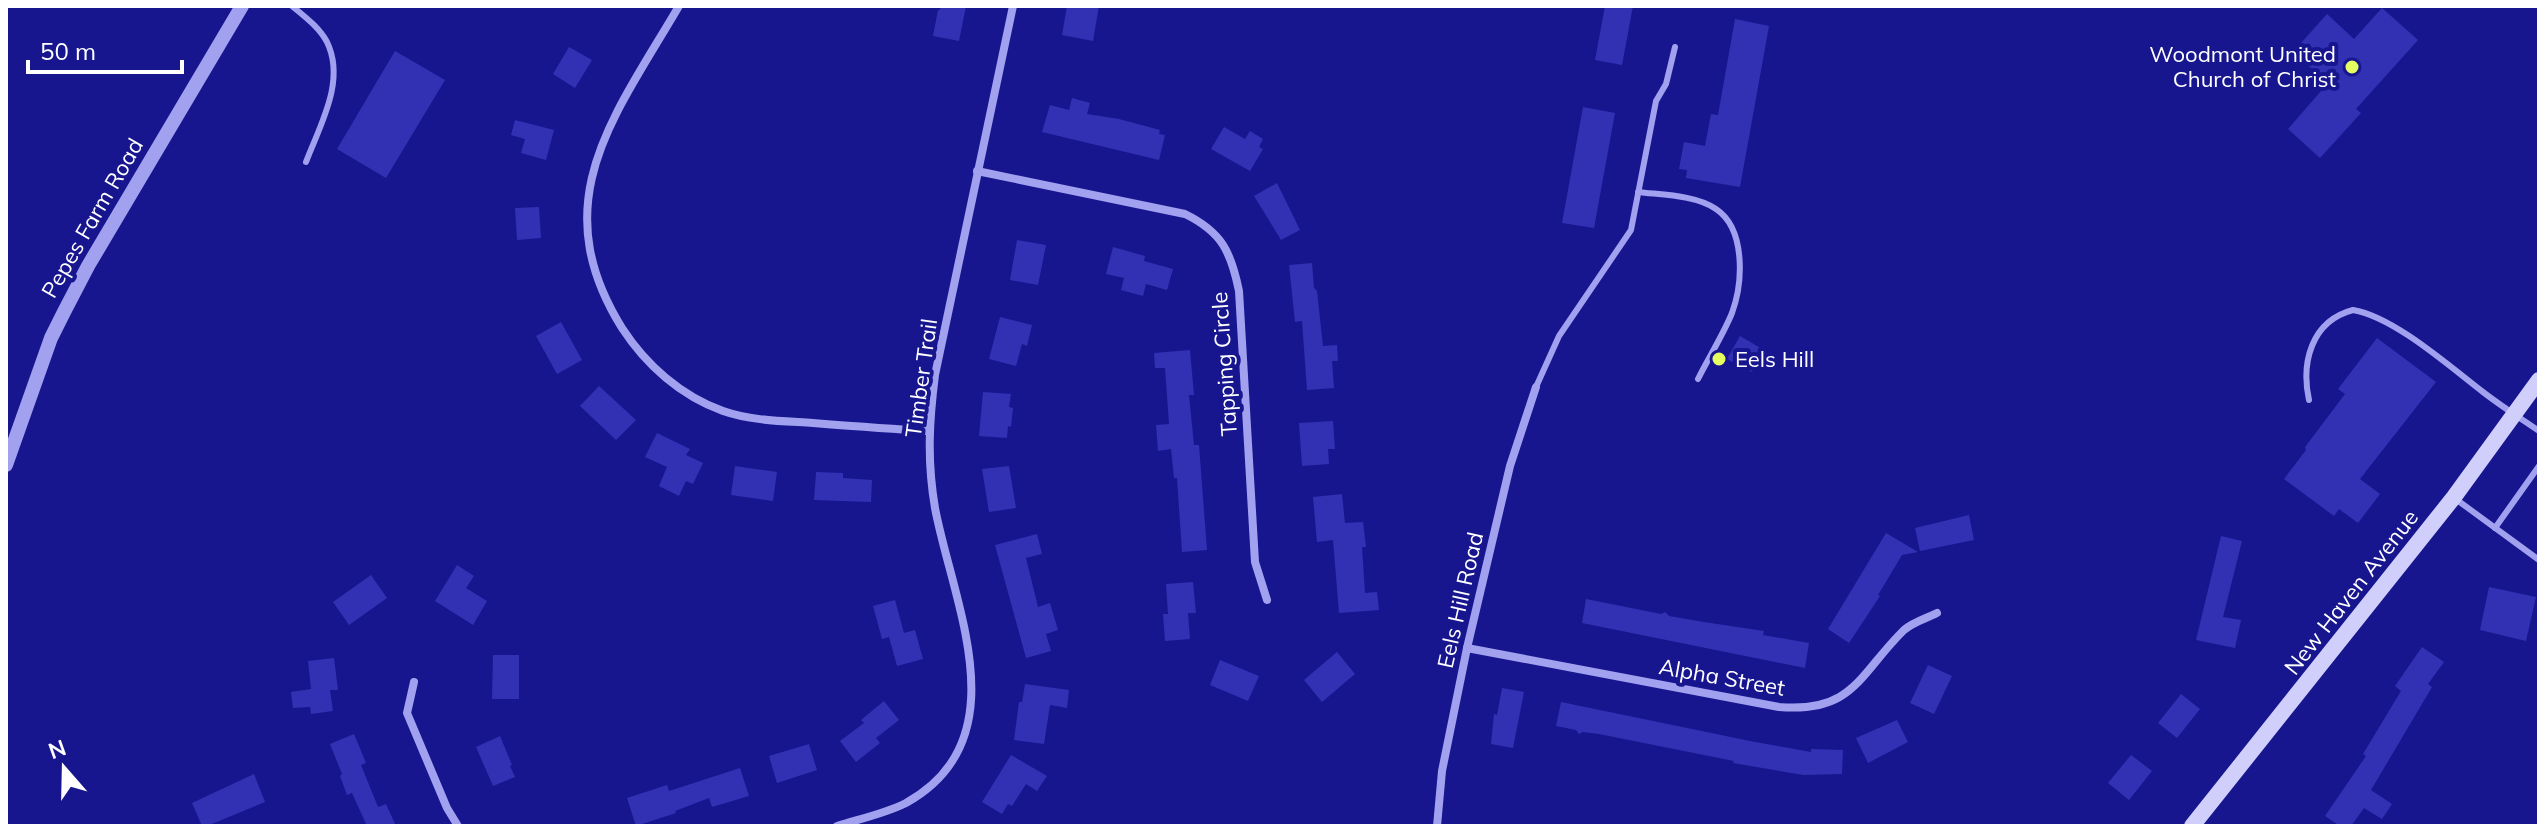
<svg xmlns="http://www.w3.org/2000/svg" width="2545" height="832" viewBox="0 0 2545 832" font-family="Mulish,sans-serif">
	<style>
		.building { fill: #3231b3 }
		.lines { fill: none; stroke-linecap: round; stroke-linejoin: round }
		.service { stroke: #a1a1f0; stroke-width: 6 }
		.minor { stroke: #a1a1f0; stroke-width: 8 }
		.tertiary { stroke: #a1a1f0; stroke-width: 14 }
		.secondary { stroke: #d0cffb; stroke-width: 16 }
		.poi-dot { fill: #e5ff60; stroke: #17168f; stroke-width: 3 }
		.labels { text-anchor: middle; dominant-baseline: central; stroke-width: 8; stroke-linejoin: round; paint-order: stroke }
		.poi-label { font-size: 22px; fill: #fff; stroke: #17168f; text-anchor: end }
		.street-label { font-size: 22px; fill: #fff; stroke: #17168f }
	</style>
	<rect width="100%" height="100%" fill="#17168f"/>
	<g class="building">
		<path d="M941,6H966L959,41L933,36L938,10H940Z"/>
		<path d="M1067,6H1099L1093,41L1062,35Z"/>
		<path d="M1605,6H1633L1622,65L1595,60Z"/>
		<path d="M2382,8L2418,40L2356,109L2361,113L2320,158L2288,129L2328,83L2293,52L2327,14L2354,39Z"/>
		<path d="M1735,19L1769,26L1740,187L1686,178L1687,170L1679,169L1684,142L1705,146L1711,114L1718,115Z"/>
		<path d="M569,47L592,60L575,88L553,74Z"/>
		<path d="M395,51L445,80L386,178L337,149Z"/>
		<path d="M1072,98L1090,103L1087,114L1119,119L1160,130L1159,134L1165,135L1159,160L1042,132L1050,105L1069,110Z"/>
		<path d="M1583,107L1615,113L1594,228L1562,223Z"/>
		<path d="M515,120L554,130L546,160L521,153L525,139L511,135Z"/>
		<path d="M1224,127L1245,139L1250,131L1263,139L1259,147L1263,149L1250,171L1211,149Z"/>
		<path d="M1277,183L1300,230L1281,240L1254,196Z"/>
		<path d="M539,207L541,238L517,240L515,208Z"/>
		<path d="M1017,240L1046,245L1038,285L1010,280Z"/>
		<path d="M1113,247L1145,256L1144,261L1173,269L1167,290L1146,284L1143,296L1121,290L1124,278L1106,274Z"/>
		<path d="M1312,263L1314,288L1317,291L1323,346L1337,345L1338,361H1332L1334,388L1307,390L1302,321L1295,322L1289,265Z"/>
		<path d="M1000,317L1032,325L1027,346L1022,344L1016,366L989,359Z"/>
		<path d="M561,322L582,360L557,374L536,336Z"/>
		<path d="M1740,336L1764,350L1752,372L1727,359Z"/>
		<path d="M2377,338L2436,382L2360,479L2380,494L2358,523L2339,509L2334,516L2284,479L2306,450L2305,447L2345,394L2338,389Z"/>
		<path d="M1190,350L1194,395H1189L1194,445H1199L1207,550L1182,552L1177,478H1174L1171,449L1158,451L1156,425L1169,424L1165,368H1155L1154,353Z"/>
		<path d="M599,386L636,420L616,440L580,406Z"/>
		<path d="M983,392L1011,394L1009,407L1013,408L1011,427L1008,426L1007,438L979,436Z"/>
		<path d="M1333,421L1335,449H1328L1329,464L1302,466L1299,423Z"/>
		<path d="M657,433L690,449L686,455L703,463L693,484L686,481L679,496L659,486L667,467L645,457Z"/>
		<path d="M735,466L777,472L773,501L731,495Z"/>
		<path d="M1009,466L1016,508L989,512L982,469Z"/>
		<path d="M816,472L843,473V478L872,480L871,502L814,500Z"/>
		<path d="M1342,494L1345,523L1363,522L1366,547H1362L1365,593L1377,592L1379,610L1339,613L1333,540L1317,542L1313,497Z"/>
		<path d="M1969,515L1974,540L1920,551L1915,528Z"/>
		<path d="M1886,533L1918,552L1902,555L1878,595L1880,596L1849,643L1828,629Z"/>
		<path d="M1037,534L1042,554L1026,558L1038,607L1050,603L1058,630L1046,634L1051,651L1026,658L995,545Z"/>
		<path d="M2221,536L2242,541L2223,617L2241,620L2235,648L2196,640Z"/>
		<path d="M457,565L474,576L466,588L487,601L473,625L435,601Z"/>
		<path d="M371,575L387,598L349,625L333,602Z"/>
		<path d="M1193,582L1196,613H1188L1190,639L1165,641L1163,614H1168L1166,584Z"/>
		<path d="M2489,587L2536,597L2526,641L2480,630Z"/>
		<path d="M1586,599L1661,614L1665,612L1669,616L1704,622L1764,631L1763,635L1809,643L1805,668L1582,623Z"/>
		<path d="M895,600L904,633L915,630L923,659L897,666L889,637L882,639L873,606Z"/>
		<path d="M2422,647L2444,662L2428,684L2432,687L2371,790L2392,804L2382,819L2364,808L2351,826H2340L2325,816L2366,756L2363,754L2401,691L2395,686Z"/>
		<path d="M1337,652L1355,674L1322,702L1304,680Z"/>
		<path d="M493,655H519V699H492Z"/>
		<path d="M334,658L338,690H330L333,711L311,714L310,707L293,708L291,692L311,689L308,661Z"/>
		<path d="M1220,660L1259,676L1248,701L1210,685Z"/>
		<path d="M1928,665L1952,676L1934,714L1910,703Z"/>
		<path d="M1025,684L1069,690L1067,708L1050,705L1044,744L1014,740L1019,702H1022Z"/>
		<path d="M1502,688L1524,692L1513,748L1491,744L1494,714L1497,715Z"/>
		<path d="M2181,694L2200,709L2177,738L2158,723Z"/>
		<path d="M884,701L899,720L876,738L880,743L856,762L840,741L864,723L861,720Z"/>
		<path d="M1561,702L1750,741L1811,752V749L1843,750L1842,774L1803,775L1733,763L1734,761L1599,734L1583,732L1579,734L1576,730L1556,726Z"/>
		<path d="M1897,720L1908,742L1868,763L1856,738Z"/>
		<path d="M354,734L366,763L361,765L378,807L386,804L396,826H367L352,793L347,795L340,776L342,774L330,744Z"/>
		<path d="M500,736L512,765L510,766L515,777L493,786L476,747Z"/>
		<path d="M809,744L817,770L777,783L769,756Z"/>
		<path d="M1011,755L1047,776L1037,791L1026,784L1012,806L1008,804L1002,814L982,802Z"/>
		<path d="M2131,755L2152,771L2129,800L2108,783Z"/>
		<path d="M740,768L749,796L712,807L709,798L675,811L676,813L636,826L627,798L667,785L669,791Z"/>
		<path d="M254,774L265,802L207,826H202L192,803Z"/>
	</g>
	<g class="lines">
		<g class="service">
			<path d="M292,6C304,16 319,27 327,42C346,81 320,125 306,162"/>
			<path d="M1638,192C1662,195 1696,195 1716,209C1746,229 1743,283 1732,313C1723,335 1709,357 1698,379"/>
			<path d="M1536,387L1559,336L1631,230L1656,101L1666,84L1675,47"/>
			<path d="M2309,400C2301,363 2311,321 2353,310C2394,317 2449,366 2483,392C2501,406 2520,418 2539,431"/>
			<path d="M2457,500L2539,560"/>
			<path d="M2495,528L2539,466"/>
		</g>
		<g class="minor">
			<path d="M679,6C614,117 543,201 622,328C646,365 681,396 723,411C752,421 783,421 813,423C851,426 890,429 928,431"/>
			<path d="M977,171L1185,214C1222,232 1231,252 1239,291L1255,562L1267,600"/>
			<path d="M1467,648L1779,707C1854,713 1859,674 1904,630C1913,622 1927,618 1937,613"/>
			<path d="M414,682L407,713L447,808L458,826"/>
			<path d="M837,826C859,819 884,814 906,803C1021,739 953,604 935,508C927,461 929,422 935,375L1013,6"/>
			<path d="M1437,826L1442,771L1467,648L1510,466L1536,387"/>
		</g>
		<path class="tertiary" d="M6,465L51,338L64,312L88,266L242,6"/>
		<path class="secondary" d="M2192,826L2454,497L2539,380"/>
	</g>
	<g class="poi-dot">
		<circle cx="2352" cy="67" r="8"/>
		<circle cx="1719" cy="359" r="8"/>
	</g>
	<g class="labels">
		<g class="poi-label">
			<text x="2336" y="54">Woodmont United<tspan x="2336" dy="25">Church of Christ</tspan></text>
			<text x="1735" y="359" text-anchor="start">Eels Hill</text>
		</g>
		<g class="street-label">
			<text transform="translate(92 218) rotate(-60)">Pepes Farm Road</text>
			<text transform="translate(1224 364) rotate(-94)">Tapping Circle</text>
			<text transform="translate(921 378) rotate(-82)">Timber Trail</text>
			<text transform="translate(2351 592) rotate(-52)">New Haven Avenue</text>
			<text transform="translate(1460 600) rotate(-77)">Eels Hill Road</text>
			<text transform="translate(1722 677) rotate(10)">Alpha Street</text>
		</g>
	</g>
	<rect width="2545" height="832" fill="none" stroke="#ffffff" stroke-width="16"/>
	<g transform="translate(64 768) rotate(340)" stroke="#17168f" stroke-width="6" paint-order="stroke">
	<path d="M0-6L14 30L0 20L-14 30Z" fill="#ffffff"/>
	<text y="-12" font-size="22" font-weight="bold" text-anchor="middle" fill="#ffffff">N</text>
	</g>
	<path d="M28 60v12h154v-12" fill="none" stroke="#ffffff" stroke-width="4"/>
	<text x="40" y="60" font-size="24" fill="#ffffff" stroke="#17168f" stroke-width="6" paint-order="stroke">50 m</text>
</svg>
